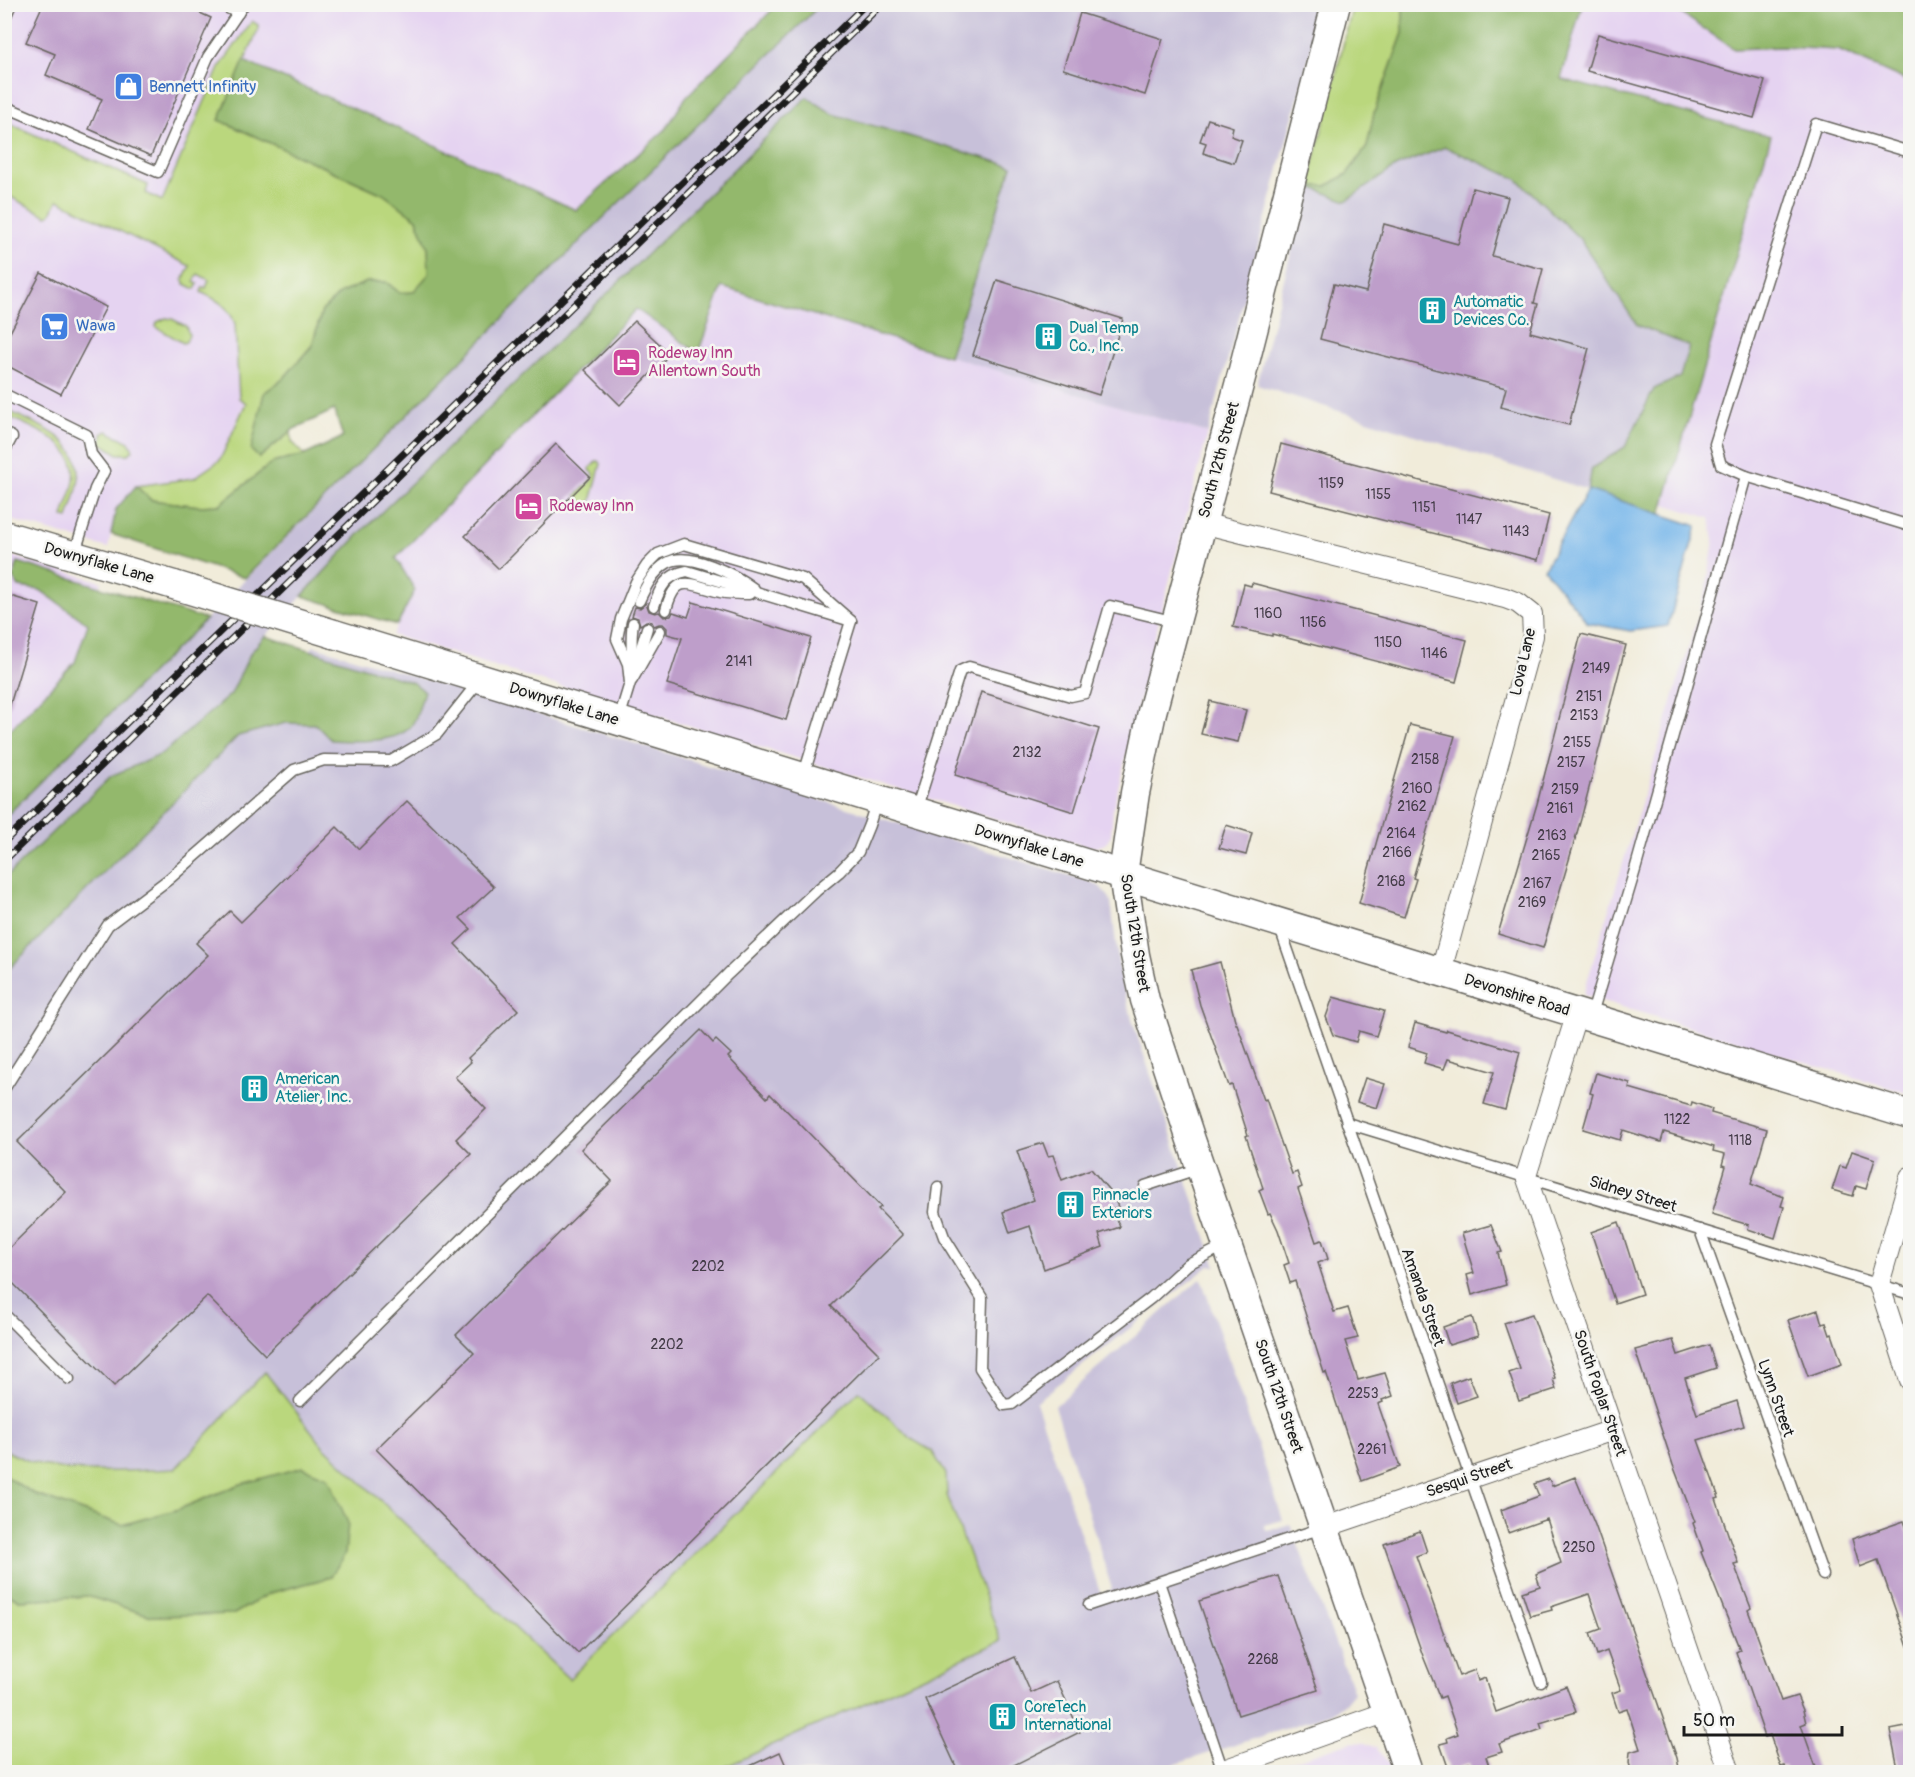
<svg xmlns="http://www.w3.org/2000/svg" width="1915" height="1777" viewBox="0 0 1915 1777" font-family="Pangolin,sans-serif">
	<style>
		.built { fill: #e5d3f1 }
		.industrial { fill: #c7c0d9 }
		.green { fill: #bad77d; stroke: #6b7a4c; stroke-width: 1.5 }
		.forest { fill: #93b86c; stroke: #586a44; stroke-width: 1.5 }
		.water { fill: #76b6ea; stroke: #496983; stroke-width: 1.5 }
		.building { fill: #be9eca }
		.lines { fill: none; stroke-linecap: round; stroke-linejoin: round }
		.lane-casing { stroke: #67655e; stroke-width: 13 }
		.street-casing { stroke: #67655e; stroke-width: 22 }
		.secondary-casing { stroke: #67655e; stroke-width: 31 }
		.lane { stroke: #fff; stroke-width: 10 }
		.street { stroke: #fff; stroke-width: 20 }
		.secondary { stroke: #fff; stroke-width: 28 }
		.rail-casing { stroke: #1c1c1c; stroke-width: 7 }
		.rail { stroke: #f6f6f2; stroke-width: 4.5; stroke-dasharray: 14; stroke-linecap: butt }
		.secondary-bridge-casing { stroke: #67655e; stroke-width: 31; stroke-linecap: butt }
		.secondary-bridge { stroke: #fff; stroke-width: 28 }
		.labels { text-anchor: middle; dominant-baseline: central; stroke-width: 5; stroke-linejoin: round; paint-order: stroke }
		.number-label { font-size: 14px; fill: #443c48 }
		.shop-label { font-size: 16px; fill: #366cbe; stroke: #f6f6f2; text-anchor: start }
		.culture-label { font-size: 16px; fill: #0d838f; stroke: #f6f6f2; text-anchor: start }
		.hotel-label { font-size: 16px; fill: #b23c85; stroke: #f6f6f2; text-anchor: start }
		.street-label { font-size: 16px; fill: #1c1c1c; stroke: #f6f6f2 }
	</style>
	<rect width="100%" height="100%" fill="#f6f6f2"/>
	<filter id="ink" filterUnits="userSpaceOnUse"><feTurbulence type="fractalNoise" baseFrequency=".0167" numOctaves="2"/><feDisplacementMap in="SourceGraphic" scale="12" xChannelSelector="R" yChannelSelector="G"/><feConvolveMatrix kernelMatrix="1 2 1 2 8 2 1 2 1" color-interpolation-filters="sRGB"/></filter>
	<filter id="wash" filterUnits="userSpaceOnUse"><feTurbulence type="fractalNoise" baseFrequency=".008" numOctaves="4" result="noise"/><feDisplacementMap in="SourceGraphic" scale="24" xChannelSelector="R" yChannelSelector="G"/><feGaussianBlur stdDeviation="1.35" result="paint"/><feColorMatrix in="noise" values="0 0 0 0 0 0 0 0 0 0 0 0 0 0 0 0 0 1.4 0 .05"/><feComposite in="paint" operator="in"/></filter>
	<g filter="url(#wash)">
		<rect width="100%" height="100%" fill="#f1ecda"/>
		<g class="built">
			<path d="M1669,4L1734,49L1782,47L1838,50L1910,82V1094L1583,995L1706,590L1714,540L1710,518L1664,504L1771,137L1561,79L1582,5Z"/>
			<path d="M4,5H777L686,97L666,129L576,210L380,120L236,57L307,285L245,402L220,460L194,478L136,486L116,509L108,548L5,518Z"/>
			<path d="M722,287L1208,433L1155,636L1113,809L1111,835L1105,844L1097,847H1088L392,635L415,590L395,558L636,309Z"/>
			<path d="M5,554L102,582L75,662L5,735Z"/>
			<path d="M1351,1742L1365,1743L1376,1748L1388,1762L1391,1772H1260Z"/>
		</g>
		<g class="industrial">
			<path d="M820,5H1323L1208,433L949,356L1012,167L833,114L807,97L618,283L360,533L251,652L231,694L162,754L111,776L5,878V817L187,638L590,231Z"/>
			<path d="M1445,147L1517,179L1580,239L1637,325L1689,346L1680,377L1654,389L1625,447L1592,468L1588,490L1257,385L1308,186L1346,201L1397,166Z"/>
			<path d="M314,646L1094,883L1100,887L1109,897L1111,903L1118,960L1126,999L1136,1032L1216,1266H1209L1036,1402L1101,1595L1112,1589L1055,1406L1201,1278L1283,1520L1264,1525L1267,1531L1290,1524L1354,1692L1344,1704L1329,1714L1152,1772H714L1001,1641L947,1495L946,1474L932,1451L913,1440L859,1392L568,1679L323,1446L265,1372L175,1469L82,1472L21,1459L5,1450V947Z"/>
		</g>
		<g class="green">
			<path d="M1353,5H1403V33L1374,113L1367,147L1347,174L1327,186H1308Z"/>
			<path d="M252,21L258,25V30L219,120L383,194L417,219L428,248L430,274L413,292L400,293L386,282H367L341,293L322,311L312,345L283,379L264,393L259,458L291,432L292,442L305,455L272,463L219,505L199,506L151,500L136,486L194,478L220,460L246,403L239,398L235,324C229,306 217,300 201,292L203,287L206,288L209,280L198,274L194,282L198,284L195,289L185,284L183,280L190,266L58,200L50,215L47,216L5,194L4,121L148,185L146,193L162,201L219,68Z"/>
			<path d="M166,318L172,319L186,326L189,335L186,342L183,343L156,327L157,322Z"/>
			<path d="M4,409C34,424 80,436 79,477C78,491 72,505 68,518L63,517C66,505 72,493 74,481C80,442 31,428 5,415Z"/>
			<path d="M107,431L129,442L133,450L129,454H118L101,443L102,434Z"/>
			<path d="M597,461H599L601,464L590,505H586L576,496L593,478L594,474L589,469Z"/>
			<path d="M265,1372L323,1446L569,1679L859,1391L913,1440L932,1451L946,1474L947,1495L1001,1641L714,1772H5L4,1591L19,1600L87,1596L152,1616L234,1614L270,1593L331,1577L241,1484L179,1509L122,1525L36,1495L5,1476V1450C56,1479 119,1471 175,1469Z"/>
		</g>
		<g class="forest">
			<path d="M777,5H820L590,231L245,578L111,534L116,509L136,486L151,500L199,506L219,505L272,463L305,455L343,437L334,410L294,429L259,458L251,450L264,393L283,379L312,346L322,311L341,293L367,282H386L400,293L413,292L429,274L428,248L417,219L383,194L219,120L244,61L380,120L576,210L666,129L686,97Z"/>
			<path d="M1403,5H1582L1561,79L1771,136L1661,514L1588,490L1592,468L1625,447L1654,389L1680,377L1689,346L1637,325L1580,239L1517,179L1445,147L1397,166L1346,201L1308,186H1327L1347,174L1367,147L1374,113L1403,33Z"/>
			<path d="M1669,5H1910V82L1838,50L1782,47L1734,49Z"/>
			<path d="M807,97L833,114L1012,166L949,356L722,287L698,353L636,309L396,558L415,590L397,625L302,596L360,533L618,283Z"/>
			<path d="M18,562L206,619L5,817V735L75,662L88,624L40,590L19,587L13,578Z"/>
			<path d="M265,636L414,683L424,691C421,700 418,718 411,726C397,744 353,741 331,740L315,724L286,723L238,736L5,973V878L111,776L162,754L231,694L251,652Z"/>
			<path d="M303,1467L328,1477L348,1523L345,1554L331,1577L270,1593L234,1614L152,1616L87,1596L19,1600L5,1591V1476L36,1495L122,1525L179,1509L241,1484Z"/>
		</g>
		<path class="water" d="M1588,490L1697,526L1668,626L1630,631L1588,623L1544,569Z"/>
		<g id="blocks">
			<g class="building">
				<path d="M43,4H180L211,18L151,156L89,129L102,99L46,75L55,54L26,42Z"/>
				<path d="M1080,13L1163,39L1145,95L1063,69Z"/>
				<path d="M1598,34L1765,81L1754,118L1587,71Z"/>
				<path d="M1208,119L1233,127L1231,136L1242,140L1234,163L1203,153L1206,143L1200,141Z"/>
				<path d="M1473,188L1508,197L1492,256L1543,269L1534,303L1538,304L1530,332L1589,348L1569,425L1501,407L1506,388L1320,339L1334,284L1366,292L1384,224L1458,244Z"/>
				<path d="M41,273L106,307L61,394L4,364V344Z"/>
				<path d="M997,280L1123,319L1099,395L973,355Z"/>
				<path d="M635,321L670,354L620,405L585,370Z"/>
				<path d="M556,444L590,477L499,569L465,536Z"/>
				<path d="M1281,444L1549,515L1538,560L1269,491Z"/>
				<path d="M1252,583L1467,640L1456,682L1272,634V636L1233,627L1244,584L1251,586Z"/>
				<path d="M4,594L40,605L9,708H4Z"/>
				<path d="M693,602L811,638L786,720L667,684L682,638L667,634V628L663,624H659L654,626L652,622L646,621L640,625L638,618L632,616L635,607L640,608L646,603L649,611L655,613L659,612L664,617L671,616L673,612L688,617Z"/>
				<path d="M1581,634L1626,645L1581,819L1543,948L1498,934L1537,804Z"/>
				<path d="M981,692L1099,729L1074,812L955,775Z"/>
				<path d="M1210,701L1246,710L1238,742L1201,734Z"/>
				<path d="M1410,725L1455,736L1413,878L1416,879L1404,917L1359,903Z"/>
				<path d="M407,801L494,887L460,918L471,929L455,944L518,1010L468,1058L471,1062L455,1077L486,1109L456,1139L471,1154L265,1355L207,1296L114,1386L4,1274V1253L66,1192L17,1142L208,955L196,943L230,911L241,922L337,827L359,849Z"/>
				<path d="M1226,825L1252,833L1246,855L1219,848Z"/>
				<path d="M1220,962L1236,1024H1237L1264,1100L1266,1099L1292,1174L1297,1172L1302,1187L1298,1189L1316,1242L1322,1240L1328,1259L1318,1263L1334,1312L1348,1308L1358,1338L1345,1341L1358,1380L1385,1373L1393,1396L1382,1400L1383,1402L1378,1404L1400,1467L1362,1481L1326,1372L1324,1373L1295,1281L1290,1283L1284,1265L1289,1263L1278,1230L1270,1213L1268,1214L1259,1190L1263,1188L1246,1136L1248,1135L1232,1085L1229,1086L1200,1005L1191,970Z"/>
				<path d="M1333,997L1384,1011L1376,1036L1359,1031L1356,1042L1333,1035L1326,1017Z"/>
				<path d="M1415,1023L1446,1032L1447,1030L1520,1052L1505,1110L1484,1104L1494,1072L1448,1059L1444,1069L1424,1063L1427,1053L1408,1047Z"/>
				<path d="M701,1030L713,1043L716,1040L731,1054L728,1057L767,1098L770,1094L800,1124L881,1207L878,1209L903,1235L831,1306L879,1354L578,1653L376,1449L474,1353L456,1335L612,1181L581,1149Z"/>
				<path d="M1596,1073L1630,1083L1629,1088L1691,1106L1692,1102L1712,1109L1711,1113L1767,1129L1751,1184L1784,1197L1781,1206L1784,1207L1775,1238L1748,1229L1749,1225L1712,1214L1726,1166L1722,1165L1725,1154L1713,1151L1714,1147L1664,1132L1661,1142L1623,1130L1620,1140L1583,1129L1593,1094L1590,1093Z"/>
				<path d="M1365,1078L1385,1084L1377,1108L1357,1102Z"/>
				<path d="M1043,1143L1048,1156L1053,1155L1062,1180L1091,1169L1113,1195L1118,1207L1112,1209L1120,1227L1099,1234L1103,1247L1044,1269L1030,1226L1010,1233L1003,1212L1034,1200L1017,1151Z"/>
				<path d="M1852,1151L1875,1159L1866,1189L1856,1186L1853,1196L1832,1190L1840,1166L1846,1168Z"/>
				<path d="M1619,1222L1642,1294L1615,1303L1591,1232Z"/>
				<path d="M1491,1225L1502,1252L1498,1253L1506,1285L1472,1295L1467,1275L1474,1273L1462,1233Z"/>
				<path d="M1818,1310L1822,1324L1826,1323L1830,1335L1832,1334L1842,1364L1808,1376L1788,1320Z"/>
				<path d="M1532,1314L1555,1378L1553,1379L1556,1389L1519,1401L1509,1373L1520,1369L1504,1323Z"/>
				<path d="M1472,1317L1478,1336L1449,1345L1443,1327Z"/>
				<path d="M1673,1340L1678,1355L1709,1345L1716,1368L1685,1378L1697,1414L1737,1401L1744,1426L1698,1440L1719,1498L1716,1499L1738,1563L1734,1564L1751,1608L1748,1610L1781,1701L1797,1696L1803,1710L1806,1723L1801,1725L1818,1773H1787L1785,1766L1781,1767L1770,1735L1765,1737L1736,1652L1740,1650L1701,1552L1703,1551L1693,1523L1695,1522L1673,1465L1635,1350Z"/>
				<path d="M1469,1376L1477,1396L1457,1403L1450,1383Z"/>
				<path d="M1575,1477L1595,1525L1677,1758L1679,1768L1668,1773H1632L1629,1763L1630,1752L1640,1749L1627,1708L1618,1711L1612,1693L1621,1690L1607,1651L1597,1655L1590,1633L1601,1629L1589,1594L1551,1607L1552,1610L1530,1616L1522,1592L1540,1586L1536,1574L1561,1563L1547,1519L1508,1533L1501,1510L1539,1496L1534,1484L1549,1479L1552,1486Z"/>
				<path d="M1904,1521L1911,1540V1645L1908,1646L1878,1560L1860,1567L1852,1539Z"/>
				<path d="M1420,1531L1427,1552L1416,1556L1459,1676L1475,1670L1478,1681L1485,1678L1496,1712L1566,1686L1576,1712L1540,1723L1542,1729L1499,1744L1502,1752L1486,1757L1489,1766L1472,1772L1469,1763L1449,1770L1440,1744L1448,1742L1447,1738L1458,1734L1445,1696L1440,1698L1423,1656L1384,1544Z"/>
				<path d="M1278,1576L1318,1690L1238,1715L1199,1601Z"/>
				<path d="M1015,1657L1031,1693L1057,1681L1080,1732L998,1773H959L925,1699Z"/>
				<path d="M1911,1726V1773H1899L1890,1730Z"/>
				<path d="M780,1752L789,1773H735Z"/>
			</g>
		</g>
	</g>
	<g filter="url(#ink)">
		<use href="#blocks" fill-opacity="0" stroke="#67655e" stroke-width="1.5"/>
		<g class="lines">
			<defs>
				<g id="lane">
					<path d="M219,4L238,13"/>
					<path d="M4,20L11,4"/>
					<path d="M4,106L158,172L208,57L244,4"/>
					<path d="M4,394L87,435L91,454L104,471L95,489L74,555"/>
					<path d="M4,433L12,437L4,452"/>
					<path d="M1746,476L1721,465L1715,444L1816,124L1910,152"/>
					<path d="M639,601C645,588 653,571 667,563C688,550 736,575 754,589"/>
					<path d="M654,606C660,587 666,575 687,571L848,620"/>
					<path d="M666,610C676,571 691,585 720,592C730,594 739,594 749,594"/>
					<path d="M636,665L647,628"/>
					<path d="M631,667C633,652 630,638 633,623"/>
					<path d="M632,680L660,631"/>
					<path d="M619,719L630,683L628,664L617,639L621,619L636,582L647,565L658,554L684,544L803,579L851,621"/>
					<path d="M803,777L851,621"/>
					<path d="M916,810L960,671L969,667L1071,696L1085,693L1110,606L1176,622"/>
					<path d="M1279,925L1541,1682"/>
					<path d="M1591,1017L1635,870L1746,476L1910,526"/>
					<path d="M4,1089L108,925L169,879L294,770L324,760L391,761L437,734L479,681"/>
					<path d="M1347,1123L1910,1294"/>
					<path d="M1145,1186L1200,1168"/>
					<path d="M938,1187L935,1212L944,1237L982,1298L980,1368L1004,1405L1012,1404L1151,1298L1188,1264L1226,1245"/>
					<path d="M1700,1230L1823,1575"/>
					<path d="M4,1314L69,1379"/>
					<path d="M300,1401L728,974L816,891L839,872L858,852L869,825L877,800"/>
					<path d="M1159,1582L1223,1771"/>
					<path d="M1089,1605L1322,1528"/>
				</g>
				<g id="street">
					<path d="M1202,523L1505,598L1518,603L1532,614L1533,636L1441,971"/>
					<path d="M1577,1013L1526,1176L1730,1772"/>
					<path d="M1910,1177L1879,1284L1910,1380"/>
					<path d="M1325,1527L1613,1430"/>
					<path d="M1218,1772L1387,1712"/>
				</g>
				<g id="secondary">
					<path d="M1336,4L1243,370L1152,712L1135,793L1123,874L1135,955L1145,1000L1191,1140L1408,1772"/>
					<path d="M4,535L174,585"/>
					<path d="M334,634L1910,1115"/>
				</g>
			</defs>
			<use href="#lane" class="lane-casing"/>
			<use href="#street" class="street-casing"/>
			<use href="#secondary" class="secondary-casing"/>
			<use href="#lane" class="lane"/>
			<use href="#street" class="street"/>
			<use href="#secondary" class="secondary"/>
			<defs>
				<g id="rail">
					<path d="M4,842L866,4"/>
					<path d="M4,861L882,4"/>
				</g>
			</defs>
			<use href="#rail" class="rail-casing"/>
			<use href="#rail" class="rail"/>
			<defs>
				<path id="secondary-bridge" d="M174,585L334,634"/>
			</defs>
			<use href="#secondary-bridge" class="secondary-bridge-casing"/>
			<use href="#secondary-bridge" class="secondary-bridge"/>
		</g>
	</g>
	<defs>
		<symbol id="shop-square" viewBox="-11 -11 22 22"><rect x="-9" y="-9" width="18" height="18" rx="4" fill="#3f7fe0" stroke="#f6f6f2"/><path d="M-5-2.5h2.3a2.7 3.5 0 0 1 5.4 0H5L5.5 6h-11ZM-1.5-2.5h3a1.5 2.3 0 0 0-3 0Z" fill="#fff"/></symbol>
		<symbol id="building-square" viewBox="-11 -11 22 22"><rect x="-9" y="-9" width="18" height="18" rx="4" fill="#0f9aa8" stroke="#f6f6f2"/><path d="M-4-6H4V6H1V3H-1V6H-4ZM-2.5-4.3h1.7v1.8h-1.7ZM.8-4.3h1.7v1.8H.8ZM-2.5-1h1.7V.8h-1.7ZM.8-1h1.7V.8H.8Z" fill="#fff"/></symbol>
		<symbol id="supermarket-square" viewBox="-11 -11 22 22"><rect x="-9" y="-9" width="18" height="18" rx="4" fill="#3f7fe0" stroke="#f6f6f2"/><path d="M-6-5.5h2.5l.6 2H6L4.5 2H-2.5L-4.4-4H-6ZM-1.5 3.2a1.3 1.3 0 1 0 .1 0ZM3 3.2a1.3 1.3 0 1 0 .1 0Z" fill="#fff"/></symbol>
		<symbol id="hotel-square" viewBox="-11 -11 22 22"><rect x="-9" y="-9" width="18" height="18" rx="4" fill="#d1479c" stroke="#f6f6f2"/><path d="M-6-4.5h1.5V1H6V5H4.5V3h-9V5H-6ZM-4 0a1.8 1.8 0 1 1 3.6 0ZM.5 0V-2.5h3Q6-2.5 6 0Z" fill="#fff"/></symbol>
	</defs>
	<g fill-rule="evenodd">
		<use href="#shop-square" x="112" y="70" width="33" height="33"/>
		<use href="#building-square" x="1416" y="294" width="33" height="33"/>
		<use href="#supermarket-square" x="38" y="310" width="33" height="33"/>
		<use href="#building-square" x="1032" y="320" width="33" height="33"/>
		<use href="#hotel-square" x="610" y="346" width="33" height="33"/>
		<use href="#hotel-square" x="512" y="490" width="33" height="33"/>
		<use href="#building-square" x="238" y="1072" width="33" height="33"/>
		<use href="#building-square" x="1054" y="1188" width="33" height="33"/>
		<use href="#building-square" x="986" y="1700" width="33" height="33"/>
	</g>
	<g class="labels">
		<g class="number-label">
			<text x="1331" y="483">1159</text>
			<text x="1378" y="494">1155</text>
			<text x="1424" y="507">1151</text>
			<text x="1469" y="519">1147</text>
			<text x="1516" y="531">1143</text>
			<text x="1268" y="613">1160</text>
			<text x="1313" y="622">1156</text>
			<text x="1388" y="642">1150</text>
			<text x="1434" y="653">1146</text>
			<text x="739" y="661">2141</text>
			<text x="1596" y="668">2149</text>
			<text x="1589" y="696">2151</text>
			<text x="1584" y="715">2153</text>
			<text x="1577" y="742">2155</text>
			<text x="1027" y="752">2132</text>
			<text x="1425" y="759">2158</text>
			<text x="1571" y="762">2157</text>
			<text x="1417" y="788">2160</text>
			<text x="1565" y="789">2159</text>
			<text x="1412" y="806">2162</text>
			<text x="1560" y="808">2161</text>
			<text x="1401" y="833">2164</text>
			<text x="1552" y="835">2163</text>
			<text x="1397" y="852">2166</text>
			<text x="1546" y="855">2165</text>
			<text x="1391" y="881">2168</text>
			<text x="1537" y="883">2167</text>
			<text x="1532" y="902">2169</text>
			<text x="1677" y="1119">1122</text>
			<text x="1740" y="1140">1118</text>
			<text x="708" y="1266">2202</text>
			<text x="667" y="1344">2202</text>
			<text x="1363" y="1393">2253</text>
			<text x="1372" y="1449">2261</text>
			<text x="1579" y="1547">2250</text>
			<text x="1263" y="1659">2268</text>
		</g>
		<g class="shop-label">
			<text x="149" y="87">Bennett Infinity</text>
			<text x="76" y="326">Wawa</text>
		</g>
		<g class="culture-label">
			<text x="1453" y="302">Automatic<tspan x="1453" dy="18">Devices Co.</tspan></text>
			<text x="1069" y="328">Dual Temp<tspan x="1069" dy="18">Co., Inc.</tspan></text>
			<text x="275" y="1079">American<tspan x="275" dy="18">Atelier, Inc.</tspan></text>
			<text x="1092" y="1195">Pinnacle<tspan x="1092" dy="18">Exteriors</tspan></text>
			<text x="1024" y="1707">CoreTech<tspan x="1024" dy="18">International</tspan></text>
		</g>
		<g class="hotel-label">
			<text x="648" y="353">Rodeway Inn<tspan x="648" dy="18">Allentown South</tspan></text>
			<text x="549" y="506">Rodeway Inn</text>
		</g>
		<g class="street-label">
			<text transform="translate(1219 460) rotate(-75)">South 12th Street</text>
			<text transform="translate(99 563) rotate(16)">Downyflake Lane</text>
			<text transform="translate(1523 662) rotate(-77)">Lova Lane</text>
			<text transform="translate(564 704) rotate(17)">Downyflake Lane</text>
			<text transform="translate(1029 846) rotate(17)">Downyflake Lane</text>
			<text transform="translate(1135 933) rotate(81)">South 12th Street</text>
			<text transform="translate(1517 995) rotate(17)">Devonshire Road</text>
			<text transform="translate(1633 1194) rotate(17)">Sidney Street</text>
			<text transform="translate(1423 1297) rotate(71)">Amanda Street</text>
			<text transform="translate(1600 1393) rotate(71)">South Poplar Street</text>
			<text transform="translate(1279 1396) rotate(71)">South 12th Street</text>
			<text transform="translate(1776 1398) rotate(71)">Lynn Street</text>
			<text transform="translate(1469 1478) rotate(-19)">Sesqui Street</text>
		</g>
	</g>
	<rect width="1915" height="1777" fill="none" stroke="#f6f6f2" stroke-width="24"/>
	<path d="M1684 1726v9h158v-9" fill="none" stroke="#1c1c1c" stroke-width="3"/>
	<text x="1693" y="1726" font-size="18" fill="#1c1c1c" stroke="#f6f6f2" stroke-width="4.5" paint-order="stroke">50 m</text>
</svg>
